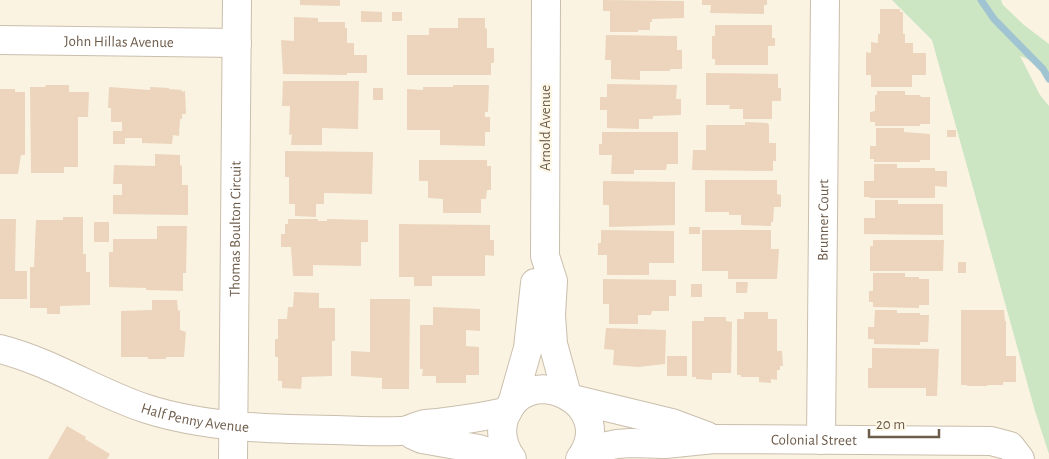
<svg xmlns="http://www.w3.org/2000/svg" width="1049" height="459" viewBox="0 0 1049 459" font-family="'Alegreya Sans',sans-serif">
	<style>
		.green { fill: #cce5c2 }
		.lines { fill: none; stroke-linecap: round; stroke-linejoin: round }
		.stream { stroke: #a0c4d2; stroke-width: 7 }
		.building { fill: #ecd5bc }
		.minor-casing { stroke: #cbbead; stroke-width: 30 }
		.minor { stroke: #fff; stroke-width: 28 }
		.labels { text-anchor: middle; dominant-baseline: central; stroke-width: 4.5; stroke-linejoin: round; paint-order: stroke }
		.street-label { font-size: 15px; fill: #6e5c4b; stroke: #fdf7e7 }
	</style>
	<rect width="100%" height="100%" fill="#faf3e2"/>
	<path class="green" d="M892,0H1001L1003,5L1024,25L1049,44V73C1038,68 1031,59 1020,56L1040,95L1049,106V454L1035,411L932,40Z"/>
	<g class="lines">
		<path class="stream" d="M981,0L994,19L1043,69L1049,79"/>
	</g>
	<g class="building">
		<path d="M300,0H340V6L300,5Z"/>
		<path d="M603,0L684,1V18L652,19V22H650V30H638V32H610V11H603Z"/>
		<path d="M702,0H767V5H764V14L710,13L711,5H702Z"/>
		<path d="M880,9H900V12H903V34H905V43H913V53H926V75H912V87H871V75H866V52L871,53V42L878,43V34H880Z"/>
		<path d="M361,11L382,12V22H361Z"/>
		<rect x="392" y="12" width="10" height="9"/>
		<path d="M294,17L318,18V22H345V28H347V43H354V55H367V73H347V75L283,74L281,40L294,41Z"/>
		<path d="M458,18H485V28L487,29V48H494V63H491V75H407V35H429V28H458Z"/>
		<path d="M715,25H772V38H775V46H768V65H715V59H712V36H715Z"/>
		<path d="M606,35L677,36V50H682V69H670V71H640V80L611,79V60H605Z"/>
		<path d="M706,73L778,74V88H781V101H772V119H743V109H729L730,105H706Z"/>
		<path d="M283,81H359L358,129L322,128V145H291L292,134L289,135L290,106H282Z"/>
		<path d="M607,84L677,85L676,99H681V115L653,116V119H639V129L607,128V110H600V97H607Z"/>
		<path d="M46,85H69V92H89L88,117H78V167H64V173H31L30,87H45Z"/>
		<path d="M453,85H489L488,112H485V117H490V132H485V146L440,145V130H407V89L423,90V87H453Z"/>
		<path d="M109,87L150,90V87L169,88V89L182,90V92L185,91L186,114H182V119H180L179,136L173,135L172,144L142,143V138H125V144H113V131H122V122H111V108H108Z"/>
		<rect x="373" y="88" width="10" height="12"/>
		<path d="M0,89H15V92H25V155H21L18,174H0Z"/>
		<path d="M877,91H905V95H920L921,97H930V124H920V126H875V122H870V112L875,111V95H877Z"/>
		<path d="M745,122L767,123L769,125V143H776V161H773V171L692,170L693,150H706V125H745Z"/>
		<path d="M876,128H904V132L930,134V160H920V162H874V159H870V146H876Z"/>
		<rect x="947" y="130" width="9" height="7"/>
		<path d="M602,132H678V164H667L666,170H634V174H611L612,155H599V144H602Z"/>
		<path d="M285,151L373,152L372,194L324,193V204H316V217L295,216V204H289V177H285Z"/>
		<path d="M155,154L180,155V165L182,166V185H188V215L113,214V195H122V184H113L114,165L155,166Z"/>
		<path d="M419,160H487V166H491V190H487L486,199H481V213H443V199L428,198V181H419Z"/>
		<path d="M874,164H897V168H935V171H947V187L935,186V198H870L869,197H864V181H874Z"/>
		<path d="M705,180H777V194L781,195V207H774L773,222H771V226L741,225V215H729V212H705Z"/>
		<path d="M603,181L675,182V225L609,227V205H603Z"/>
		<path d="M875,200H898V204H943V235L864,234V218H875Z"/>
		<path d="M63,217H83V254H86V272H90V305L60,306V314H47V308H30V267H34L36,220H63Z"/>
		<path d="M0,219H16L15,271H27V299H0Z"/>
		<path d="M288,219H318V221H327V219L368,220V242H361V266L313,265V276H293L291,247H281V234H285V224H288Z"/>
		<rect x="94" y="222" width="15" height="20"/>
		<path d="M399,224L490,225V240H494V256L485,255V276H432V286H414V277H399Z"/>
		<path d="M157,226H187L186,273H183V291L146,290V288L109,287V252H113V239H157Z"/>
		<rect x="689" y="227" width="11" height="7"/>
		<path d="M601,230L674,231V263H649V275H607V255H598V243H601Z"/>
		<path d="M702,230H771V249H779L777,279H728V271H702Z"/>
		<path d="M873,240H944L943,271H870V246H873Z"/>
		<rect x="958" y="262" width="8" height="11"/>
		<path d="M873,273H905V277H919V279H929V305H919V308L873,307V302H869V291H873Z"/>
		<path d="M603,279L676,280V296H669V311H652L651,315H638V324H609V304H603Z"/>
		<path d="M736,282H748L747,293H736Z"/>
		<rect x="691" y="284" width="11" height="13"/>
		<path d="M294,292L319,293V308H335V341H332V376L302,377L301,389L282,388V381H278V357H275V339H278V319H287L288,307H293Z"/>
		<path d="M370,299H410L409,389H382V378L351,376V351L370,352Z"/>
		<path d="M152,300H177L178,311L180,310V330L186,332L184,357H166V359H148V357H121V311L152,310Z"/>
		<path d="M433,307L480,309V331L466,330V346L479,347V375H466V383H436V376H422L423,369H420V325H433Z"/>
		<path d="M875,310H897V313H920V315H929L928,342H920V345L874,344V339H868V327H874Z"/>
		<path d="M961,310H1004L1005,321H1006V356H1016V382H1003V385H987V386H967V385H961Z"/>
		<path d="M744,312H768V319H777V351H782L783,366H780V370H777V380L771,379V383L759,382V377H741V375H737V319H744Z"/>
		<path d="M704,317H726V321L732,322L731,373H712V380L696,379V377H692V321H704Z"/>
		<path d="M606,328L666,330L665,364L638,367L613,365L614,350L604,349Z"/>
		<path d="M872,348L939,349L937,396H926V388H868V368H872Z"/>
		<rect x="667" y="356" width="20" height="20"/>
		<path d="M67,426L86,437L85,439L110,454L107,459H48Z"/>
	</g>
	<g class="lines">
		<defs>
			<g id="minor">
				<path d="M546,0L545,256L553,281L551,315L553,344L567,395"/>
				<path id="s1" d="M0,40L237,43"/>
				<path id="s2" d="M0,349C51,362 94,391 144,408C205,428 272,429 335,430C357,431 379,432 400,431C409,431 417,425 426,424C455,421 479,418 508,411"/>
				<path d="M573,399L672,423L707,436"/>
				<path d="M512,404L528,348L535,283"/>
				<path d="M413,435L422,439L479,449L510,459"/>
				<path id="s3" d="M821,440L825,0"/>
				<path id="s4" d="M584,454L593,449L617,444L631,443L665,444L714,439L991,441L1010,446L1020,459"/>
				<path id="s5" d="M233,459L237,0"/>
				<path d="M512,459C503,447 500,433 504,419C524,357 621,403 580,459"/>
			</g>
		</defs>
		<use href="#minor" class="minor-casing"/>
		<use href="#minor" class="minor"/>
	</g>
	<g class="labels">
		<g class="street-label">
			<text stroke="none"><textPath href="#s1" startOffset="119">John Hillas Avenue</textPath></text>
			<text transform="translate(545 128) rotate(-90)">Arnold Avenue</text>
			<text stroke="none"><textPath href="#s3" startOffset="220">Brunner Court</textPath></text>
			<text stroke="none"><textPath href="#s5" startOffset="230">Thomas Boulton Circuit</textPath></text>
			<text stroke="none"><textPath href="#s2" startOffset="208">Half Penny Avenue</textPath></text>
			<text stroke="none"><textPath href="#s4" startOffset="232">Colonial Street</textPath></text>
		</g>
	</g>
	<path d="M869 429v8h70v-8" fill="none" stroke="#6e5c4b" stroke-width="2.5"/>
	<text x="876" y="429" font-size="15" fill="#6e5c4b" stroke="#fdf7e7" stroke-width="4" paint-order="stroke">20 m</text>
</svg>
